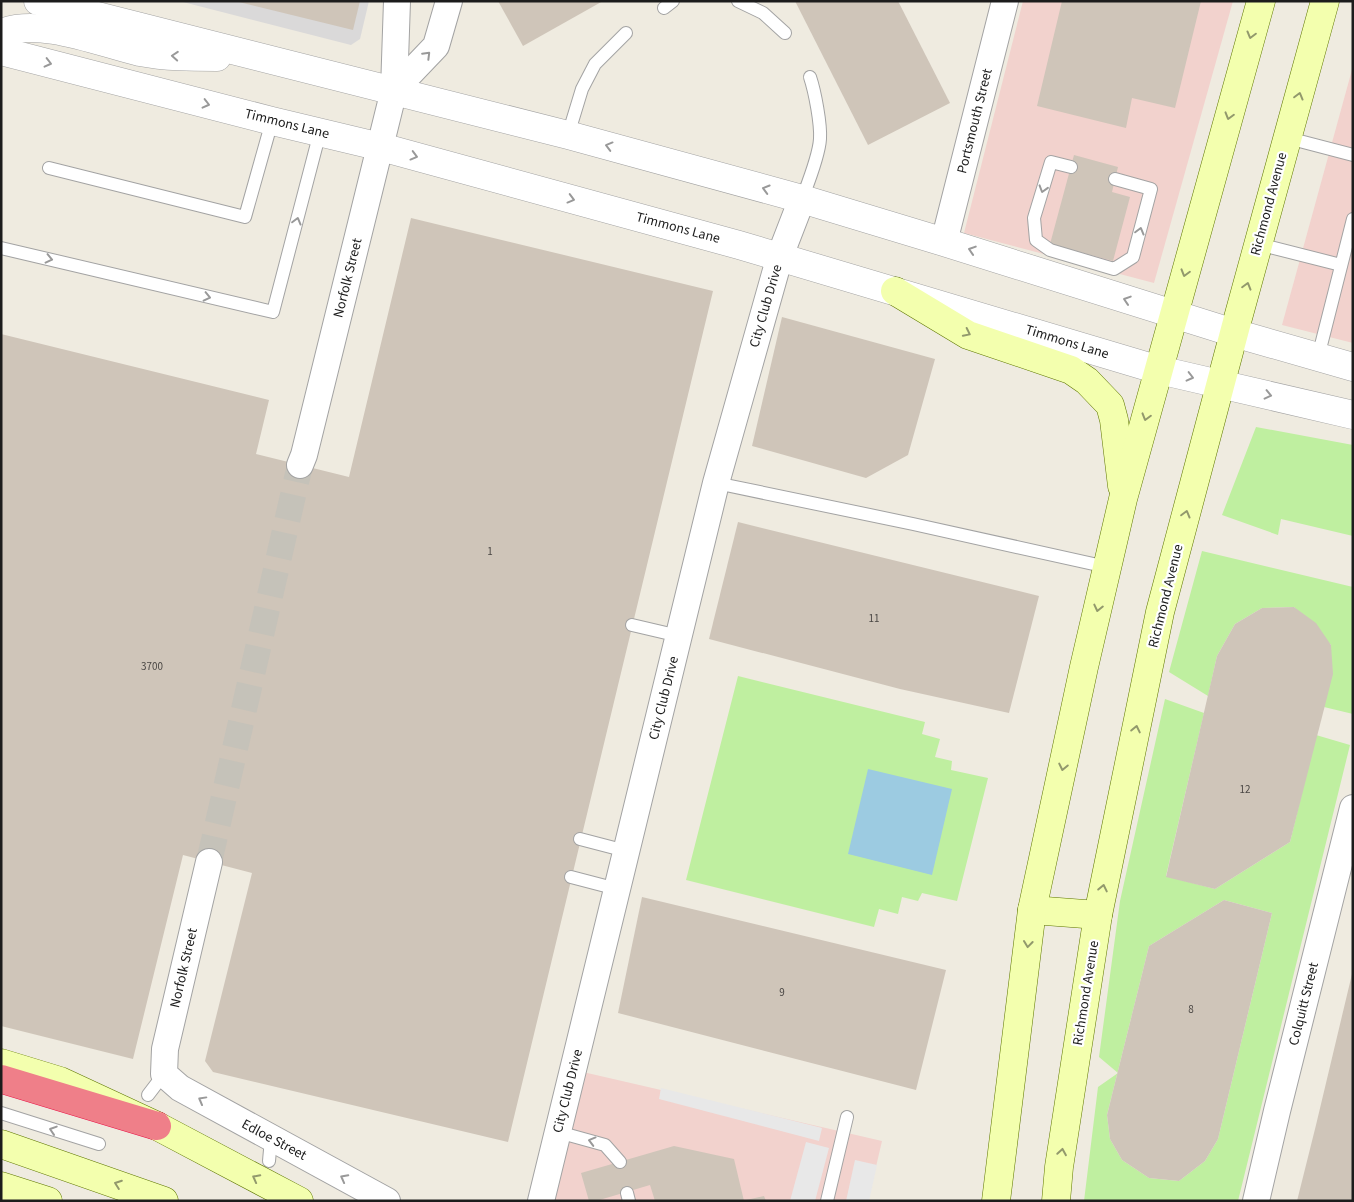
<svg xmlns="http://www.w3.org/2000/svg" width="1354" height="1202" viewBox="0 0 1354 1202" font-family="'Source Sans 3',sans-serif">
	<style>
		.residential { fill: #dad9d9 }
		.commercial { fill: #f2d2cd }
		.grass { fill: #bfefa0; fill-rule: evenodd }
		.parking { fill: #e8e8e8 }
		.water { fill: #9ccbe1 }
		.building { fill: #cfc5b9 }
		.lines { fill: none; stroke-linecap: round; stroke-linejoin: round }
		.minor-tunnel { stroke: #c5c2b9; stroke-width: 26; stroke-dasharray: 26 13; stroke-linecap: butt }
		.service-casing { stroke: #a3a3a3; stroke-width: 14 }
		.minor-casing { stroke: #a3a3a3; stroke-width: 28 }
		.tertiary-casing { stroke: #a3a3a3; stroke-width: 29 }
		.secondary-casing { stroke: #5e7600; stroke-width: 29 }
		.motorway-casing { stroke: #e81246; stroke-width: 29 }
		.service { stroke: #fff; stroke-width: 12 }
		.minor { stroke: #fff; stroke-width: 26 }
		.tertiary { stroke: #fff; stroke-width: 28 }
		.secondary { stroke: #f3ffae; stroke-width: 28 }
		.motorway { stroke: #ef7f89; stroke-width: 28 }
		.oneway { stroke: #92996c }
		.oneway2 { stroke: #999 }
		.labels { text-anchor: middle; dominant-baseline: central; stroke-width: 4.5; stroke-linejoin: round; paint-order: stroke }
		.number-label { font-size: 11px; fill: #494643 }
		.street-label { font-size: 14px; fill: #1c1c1c; stroke: #fff }
	</style>
	<rect width="100%" height="100%" fill="#efebe0"/>
	<path class="residential" d="M179,1H369L360,39L351,45Z"/>
	<g class="commercial">
		<path d="M1023,1H1233L1154,283L964,233Z"/>
		<path d="M1353,66V343L1282,325Z"/>
		<path d="M583,1072L882,1141L868,1201H554Z"/>
	</g>
	<g class="grass">
		<path d="M1256,427L1353,445V536L1281,519L1278,535L1222,515Z"/>
		<path d="M1202,551L1353,587V714L1324,707L1331,645L1294,607L1262,608L1235,624L1217,656L1208,696L1169,672Z"/>
		<path d="M738,676L925,722L922,734L940,739L935,757L952,761L951,770L988,778L957,901L922,893L918,901L902,897L898,914L879,909L874,927L686,880Z"/>
		<path d="M1165,699L1204,713L1166,876L1215,889L1290,842L1316,735L1350,745L1238,1201H1084L1098,1087L1118,1073L1099,1057L1120,901ZM1224,900L1272,913L1218,1139L1205,1161L1179,1181L1149,1178L1122,1160L1110,1139L1107,1115L1149,946Z"/>
	</g>
	<g class="parking">
		<path d="M661,1088L822,1128L819,1141L659,1099Z"/>
		<path d="M806,1142L829,1148L815,1201H790Z"/>
		<path d="M855,1160L877,1165L869,1201H846Z"/>
	</g>
	<path class="water" d="M868,769L952,789L932,875L848,854Z"/>
	<g class="building">
		<path d="M235,1H360L353,30Z"/>
		<path d="M498,1H603L523,46Z"/>
		<path d="M795,1H898L950,103L868,145Z"/>
		<path d="M1062,1H1201L1175,108L1132,98L1126,128L1037,106Z"/>
		<path d="M1074,155L1118,167L1112,192L1130,197L1113,261L1050,244Z"/>
		<path d="M411,218L713,291L508,1142L213,1072L205,1061L252,873L183,855L133,1059L1,1026V334L269,400L256,454L349,477Z"/>
		<path d="M782,317L935,359L908,455L866,478L752,446Z"/>
		<path d="M738,522L1039,596L1009,713L900,689L709,639Z"/>
		<path d="M1294,607L1316,623L1331,645L1333,674L1290,842L1215,889L1166,877L1217,656L1235,624L1262,608Z"/>
		<path d="M642,897L946,970L916,1090L618,1013Z"/>
		<path d="M1224,900L1272,913L1218,1139L1205,1161L1179,1181L1149,1178L1122,1160L1110,1139L1107,1115L1149,946Z"/>
		<path d="M1352,974L1353,1201H1297L1316,1125Z"/>
		<path d="M674,1146L734,1159L744,1201H655L650,1185L596,1201H589L581,1173Z"/>
		<path d="M764,1196L766,1201H747L746,1200Z"/>
	</g>
	<g class="lines">
		<path class="minor-tunnel" d="M209,862L300,465"/>
		<defs>
			<g id="service">
				<path d="M738,1L763,13L785,33"/>
				<path d="M664,8L673,1"/>
				<path d="M568,135L582,89L595,64L626,33"/>
				<path d="M1288,138L1353,155"/>
				<path d="M1071,167L1051,162L1034,218L1036,240L1050,250L1114,269L1133,257L1151,189L1115,179"/>
				<path d="M49,168L245,217L272,121"/>
				<path d="M802,199C808,183 819,156 820,139C821,124 815,92 810,77"/>
				<path d="M1258,244L1341,265"/>
				<path d="M1,248L273,312L320,132"/>
				<path d="M1318,357L1353,219"/>
				<path d="M716,483L913,524L1107,567"/>
				<path d="M632,625L679,636"/>
				<path d="M580,839L626,851"/>
				<path d="M571,877L617,889"/>
				<path d="M148,1095L164,1074"/>
				<path d="M1,1113L99,1144"/>
				<path d="M558,1132L605,1145L620,1162"/>
				<path d="M269,1161L271,1139"/>
				<path d="M627,1193L629,1201"/>
				<path d="M827,1201L847,1117"/>
			</g>
			<g id="minor">
				<path d="M394,90L436,46L449,1"/>
				<path d="M944,242L1005,1"/>
				<path d="M300,465L304,455L394,90L397,1"/>
				<path d="M209,862L165,1049L164,1074L180,1088L387,1201"/>
				<path d="M541,1201L716,483L780,256L802,199"/>
				<path d="M1256,1201L1277,1111L1353,808"/>
			</g>
			<g id="tertiary">
				<path d="M38,1L568,135L802,199L944,242L1234,333L1353,367"/>
				<path d="M1,33C40,17 101,43 140,52C166,57 192,57 217,57"/>
				<path d="M1,51L272,121L381,147L739,245L1159,370L1353,415"/>
			</g>
			<g id="secondary">
				<path d="M895,291L968,335L1071,370L1087,381L1110,405L1114,420L1122,486"/>
				<path d="M1032,910L1098,915"/>
				<path d="M1,1063L60,1081L157,1126L299,1201"/>
				<path d="M1,1144L164,1201"/>
				<path d="M1,1186L48,1201"/>
				<path d="M996,1201L1032,910L1084,667L1123,499L1261,1"/>
				<path d="M1056,1201L1059,1167L1098,915L1160,612L1238,318L1325,1"/>
			</g>
			<path id="motorway" d="M1,1079L157,1126"/>
		</defs>
		<use href="#service" class="service-casing"/>
		<use href="#minor" class="minor-casing"/>
		<use href="#tertiary" class="tertiary-casing"/>
		<use href="#secondary" class="secondary-casing"/>
		<use href="#motorway" class="motorway-casing"/>
		<use href="#service" class="service"/>
		<use href="#minor" class="minor"/>
		<use href="#tertiary" class="tertiary"/>
		<use href="#secondary" class="secondary"/>
		<use href="#motorway" class="motorway"/>
	</g>
	<defs><path id="oneway-chevron" d="M-2-3.5L2.5 0L-2 3.5" fill="none" stroke-width="1.6" stroke-linecap="round" stroke-linejoin="round" transform="scale(1.25)"/></defs>
	<g class="oneway">
		<use href="#oneway-chevron" transform="translate(1251 35) rotate(105)"/>
		<use href="#oneway-chevron" transform="translate(1299 96) rotate(-75)"/>
		<use href="#oneway-chevron" transform="translate(1229 116) rotate(106)"/>
		<use href="#oneway-chevron" transform="translate(1185 273) rotate(106)"/>
		<use href="#oneway-chevron" transform="translate(1247 286) rotate(-74)"/>
		<use href="#oneway-chevron" transform="translate(967 333) rotate(26)"/>
		<use href="#oneway-chevron" transform="translate(1146 417) rotate(106)"/>
		<use href="#oneway-chevron" transform="translate(1186 514) rotate(-75)"/>
		<use href="#oneway-chevron" transform="translate(1098 608) rotate(103)"/>
		<use href="#oneway-chevron" transform="translate(1136 729) rotate(-78)"/>
		<use href="#oneway-chevron" transform="translate(1063 767) rotate(102)"/>
		<use href="#oneway-chevron" transform="translate(1103 888) rotate(-78)"/>
		<use href="#oneway-chevron" transform="translate(1028 944) rotate(97)"/>
		<use href="#oneway-chevron" transform="translate(1062 1152) rotate(-81)"/>
		<use href="#oneway-chevron" transform="translate(256 1178) rotate(-152)"/>
		<use href="#oneway-chevron" transform="translate(118 1184) rotate(-160)"/>
	</g>
	<g class="oneway2">
		<use href="#oneway-chevron" transform="translate(427 55) rotate(-45)"/>
		<use href="#oneway-chevron" transform="translate(175 56) rotate(-176)"/>
		<use href="#oneway-chevron" transform="translate(48 63) rotate(14)"/>
		<use href="#oneway-chevron" transform="translate(206 104) rotate(14)"/>
		<use href="#oneway-chevron" transform="translate(609 146) rotate(-165)"/>
		<use href="#oneway-chevron" transform="translate(414 156) rotate(15)"/>
		<use href="#oneway-chevron" transform="translate(766 189) rotate(-164)"/>
		<use href="#oneway-chevron" transform="translate(1043 189) rotate(107)"/>
		<use href="#oneway-chevron" transform="translate(571 199) rotate(15)"/>
		<use href="#oneway-chevron" transform="translate(297 221) rotate(-75)"/>
		<use href="#oneway-chevron" transform="translate(1140 231) rotate(-75)"/>
		<use href="#oneway-chevron" transform="translate(972 250) rotate(-162)"/>
		<use href="#oneway-chevron" transform="translate(49 259) rotate(13)"/>
		<use href="#oneway-chevron" transform="translate(207 297) rotate(13)"/>
		<use href="#oneway-chevron" transform="translate(1127 300) rotate(-162)"/>
		<use href="#oneway-chevron" transform="translate(1190 377) rotate(14)"/>
		<use href="#oneway-chevron" transform="translate(1268 395) rotate(13)"/>
		<use href="#oneway-chevron" transform="translate(202 1100) rotate(-151)"/>
		<use href="#oneway-chevron" transform="translate(53 1130) rotate(-162)"/>
		<use href="#oneway-chevron" transform="translate(592 1141) rotate(-165)"/>
		<use href="#oneway-chevron" transform="translate(344 1178) rotate(-152)"/>
	</g>
	<g class="labels">
		<g class="number-label">
			<text x="490" y="551">1</text>
			<text x="874" y="618">11</text>
			<text x="152" y="666">3700</text>
			<text x="1245" y="789">12</text>
			<text x="782" y="992">9</text>
			<text x="1191" y="1009">8</text>
		</g>
		<g class="street-label">
			<text transform="translate(975 121) rotate(-76)">Portsmouth Street</text>
			<text transform="translate(287 124) rotate(14)">Timmons Lane</text>
			<text transform="translate(1269 204) rotate(-75)">Richmond Avenue</text>
			<text transform="translate(678 228) rotate(15)">Timmons Lane</text>
			<text transform="translate(348 278) rotate(-76)">Norfolk Street</text>
			<text transform="translate(766 306) rotate(-74)">City Club Drive</text>
			<text transform="translate(1067 342) rotate(17)">Timmons Lane</text>
			<text transform="translate(1166 596) rotate(-76)">Richmond Avenue</text>
			<text transform="translate(664 698) rotate(-76)">City Club Drive</text>
			<text transform="translate(184 968) rotate(-77)">Norfolk Street</text>
			<text transform="translate(1086 993) rotate(-81)">Richmond Avenue</text>
			<text transform="translate(1304 1004) rotate(-76)">Colquitt Street</text>
			<text transform="translate(568 1091) rotate(-76)">City Club Drive</text>
			<text transform="translate(274 1140) rotate(28)">Edloe Street</text>
		</g>
	</g>
	<rect width="1354" height="1202" fill="none" stroke="#1c1c1c" stroke-width="5"/>
</svg>
